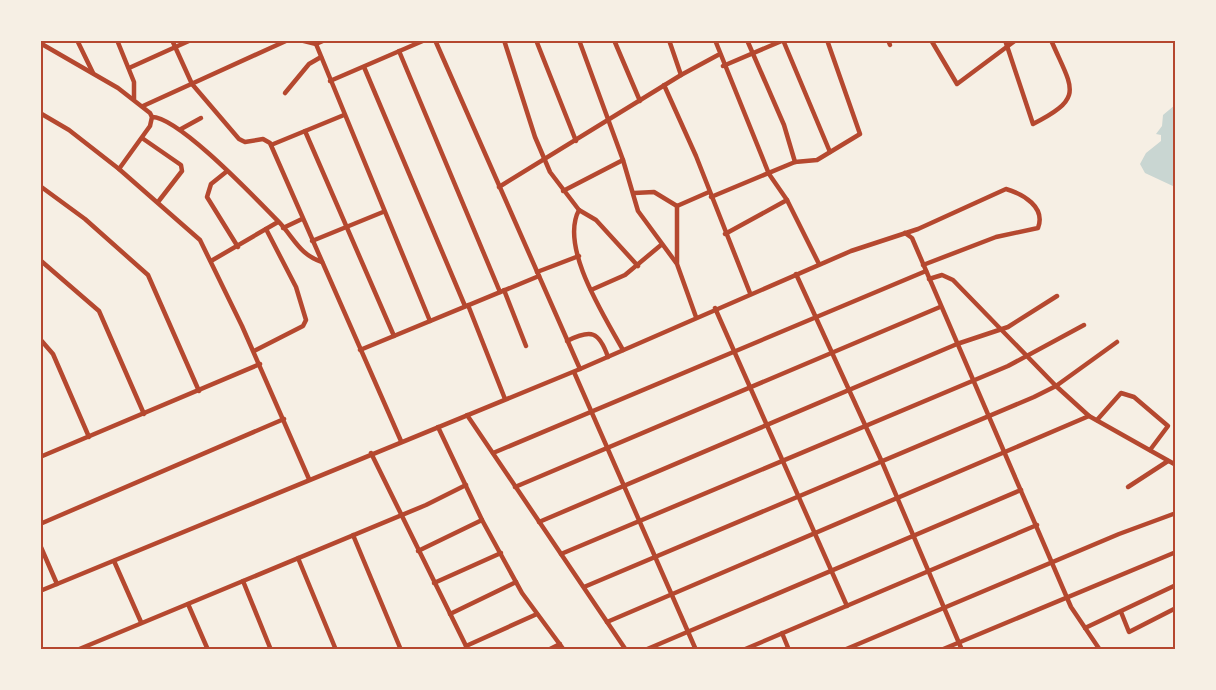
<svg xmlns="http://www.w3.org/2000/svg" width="1216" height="690" viewBox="0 0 1216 690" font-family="'Public Sans',sans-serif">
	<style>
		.water { fill: #c9d6d2 }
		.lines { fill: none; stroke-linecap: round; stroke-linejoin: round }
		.minor { stroke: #b5482f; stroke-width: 4.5 }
		.neatline { fill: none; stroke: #b5482f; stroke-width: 2 }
	</style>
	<rect width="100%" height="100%" fill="#f6efe4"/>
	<path class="water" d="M1175,105V187L1145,173L1140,164L1146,153L1161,141V135L1156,134L1162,126L1163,115Z"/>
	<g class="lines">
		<g class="minor">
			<path d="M77,40L93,73"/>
			<path d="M117,40L134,82V99"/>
			<path d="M172,40L192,84L239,139L245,142L263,139L270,143L401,441"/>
			<path d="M300,40L316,44L325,40"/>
			<path d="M435,40L580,369"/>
			<path d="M504,40L535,137L550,172L579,210L596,220L638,266"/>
			<path d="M536,40L576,141"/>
			<path d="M579,40L623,160L638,211L677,264L696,317"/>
			<path d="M614,40L640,101"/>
			<path d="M669,40L681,75"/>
			<path d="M715,40L769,174L787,200L819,264"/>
			<path d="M747,40L784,125L795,162"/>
			<path d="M783,40L830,152"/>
			<path d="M888,40L890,45"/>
			<path d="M931,40L957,84L1016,40"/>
			<path d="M1005,40L1033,124C1086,97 1072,89 1051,40"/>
			<path d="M40,43L118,88L150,113L152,117L150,126L119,169"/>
			<path d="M316,44L430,321"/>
			<path d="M399,51L500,292"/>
			<path d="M723,66L784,40"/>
			<path d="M364,67L465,306"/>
			<path d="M129,68L191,40"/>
			<path d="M330,81L425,40"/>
			<path d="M664,85L696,156L750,293"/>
			<path d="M285,93L309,64L321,57"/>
			<path d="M143,106L288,40"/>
			<path d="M40,113L69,130L119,169L200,240L242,326L309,479"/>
			<path d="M152,117C179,117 257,200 279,222C294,238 300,255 322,262"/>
			<path d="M181,129L201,118"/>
			<path d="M305,131L394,336"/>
			<path d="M142,138L181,165L182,171L158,202"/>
			<path d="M271,145L344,115"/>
			<path d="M226,172L211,184L207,197L238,247"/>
			<path d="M40,186L85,219L148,275L199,391"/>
			<path d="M499,187L681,75L718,55"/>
			<path d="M563,191L623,160"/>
			<path d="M634,193L654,192L677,206"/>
			<path d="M711,197L795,162L817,160L860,134L827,40"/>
			<path d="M677,206L709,192"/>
			<path d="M579,210C559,247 605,317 623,350"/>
			<path d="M283,228L302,219"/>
			<path d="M905,233L912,238L1071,607L1100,650"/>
			<path d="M725,234L787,200"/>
			<path d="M312,241L383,212"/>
			<path d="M40,260L99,311L144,414"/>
			<path d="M211,261L278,222"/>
			<path d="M677,263V206"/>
			<path d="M537,272L579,256"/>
			<path d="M796,274L882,462L962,650"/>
			<path d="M929,279L942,275L953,280L1056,386L1089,416L1176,465"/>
			<path d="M504,290L526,346"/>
			<path d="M591,290L625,275L661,245"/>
			<path d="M468,305L505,399"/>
			<path d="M715,308L847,606"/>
			<path d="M40,339L53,354L89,437"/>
			<path d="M567,341C591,329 599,331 608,357"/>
			<path d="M360,350L539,276"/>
			<path d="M254,351L303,326L306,320L296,287L266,229"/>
			<path d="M574,372L696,650"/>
			<path d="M467,415L626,650"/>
			<path d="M1097,420L1121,393L1134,397L1168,426L1150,450"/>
			<path d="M438,427L482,520L522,593L564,650"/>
			<path d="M371,453L468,650"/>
			<path d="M493,453L926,271"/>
			<path d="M40,457L260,364"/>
			<path d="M515,487L940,307"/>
			<path d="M1128,487L1168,461"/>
			<path d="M539,522L957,344L1008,327L1057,296"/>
			<path d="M40,524L284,419"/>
			<path d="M353,535L401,650"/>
			<path d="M40,545L57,584"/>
			<path d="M418,551L482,520"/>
			<path d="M561,554L1008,366L1084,325"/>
			<path d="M298,558L336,650"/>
			<path d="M114,561L141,622"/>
			<path d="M243,581L271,650"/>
			<path d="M434,583L501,553"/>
			<path d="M584,587L1034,397L1056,386L1117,342"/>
			<path d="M40,591L580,369L851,251L918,229L1006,189C1023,194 1046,207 1038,228L996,237L923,265"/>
			<path d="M188,604L208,650"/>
			<path d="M1121,612L1129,632L1176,608"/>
			<path d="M450,614L516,582"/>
			<path d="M607,622L1089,416"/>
			<path d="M1085,628L1176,585"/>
			<path d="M782,633L789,650"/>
			<path d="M466,646L537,614"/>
			<path d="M77,650L426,505L466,485"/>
			<path d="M548,650L560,644"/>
			<path d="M645,650L1021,490"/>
			<path d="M743,650L1037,525"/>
			<path d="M844,650L1119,534L1176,513"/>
			<path d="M941,650L1176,552"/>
		</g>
	</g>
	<rect width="1216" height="690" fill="none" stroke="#f6efe4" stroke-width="84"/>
	<rect x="42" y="42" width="1132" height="606" class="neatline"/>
</svg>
